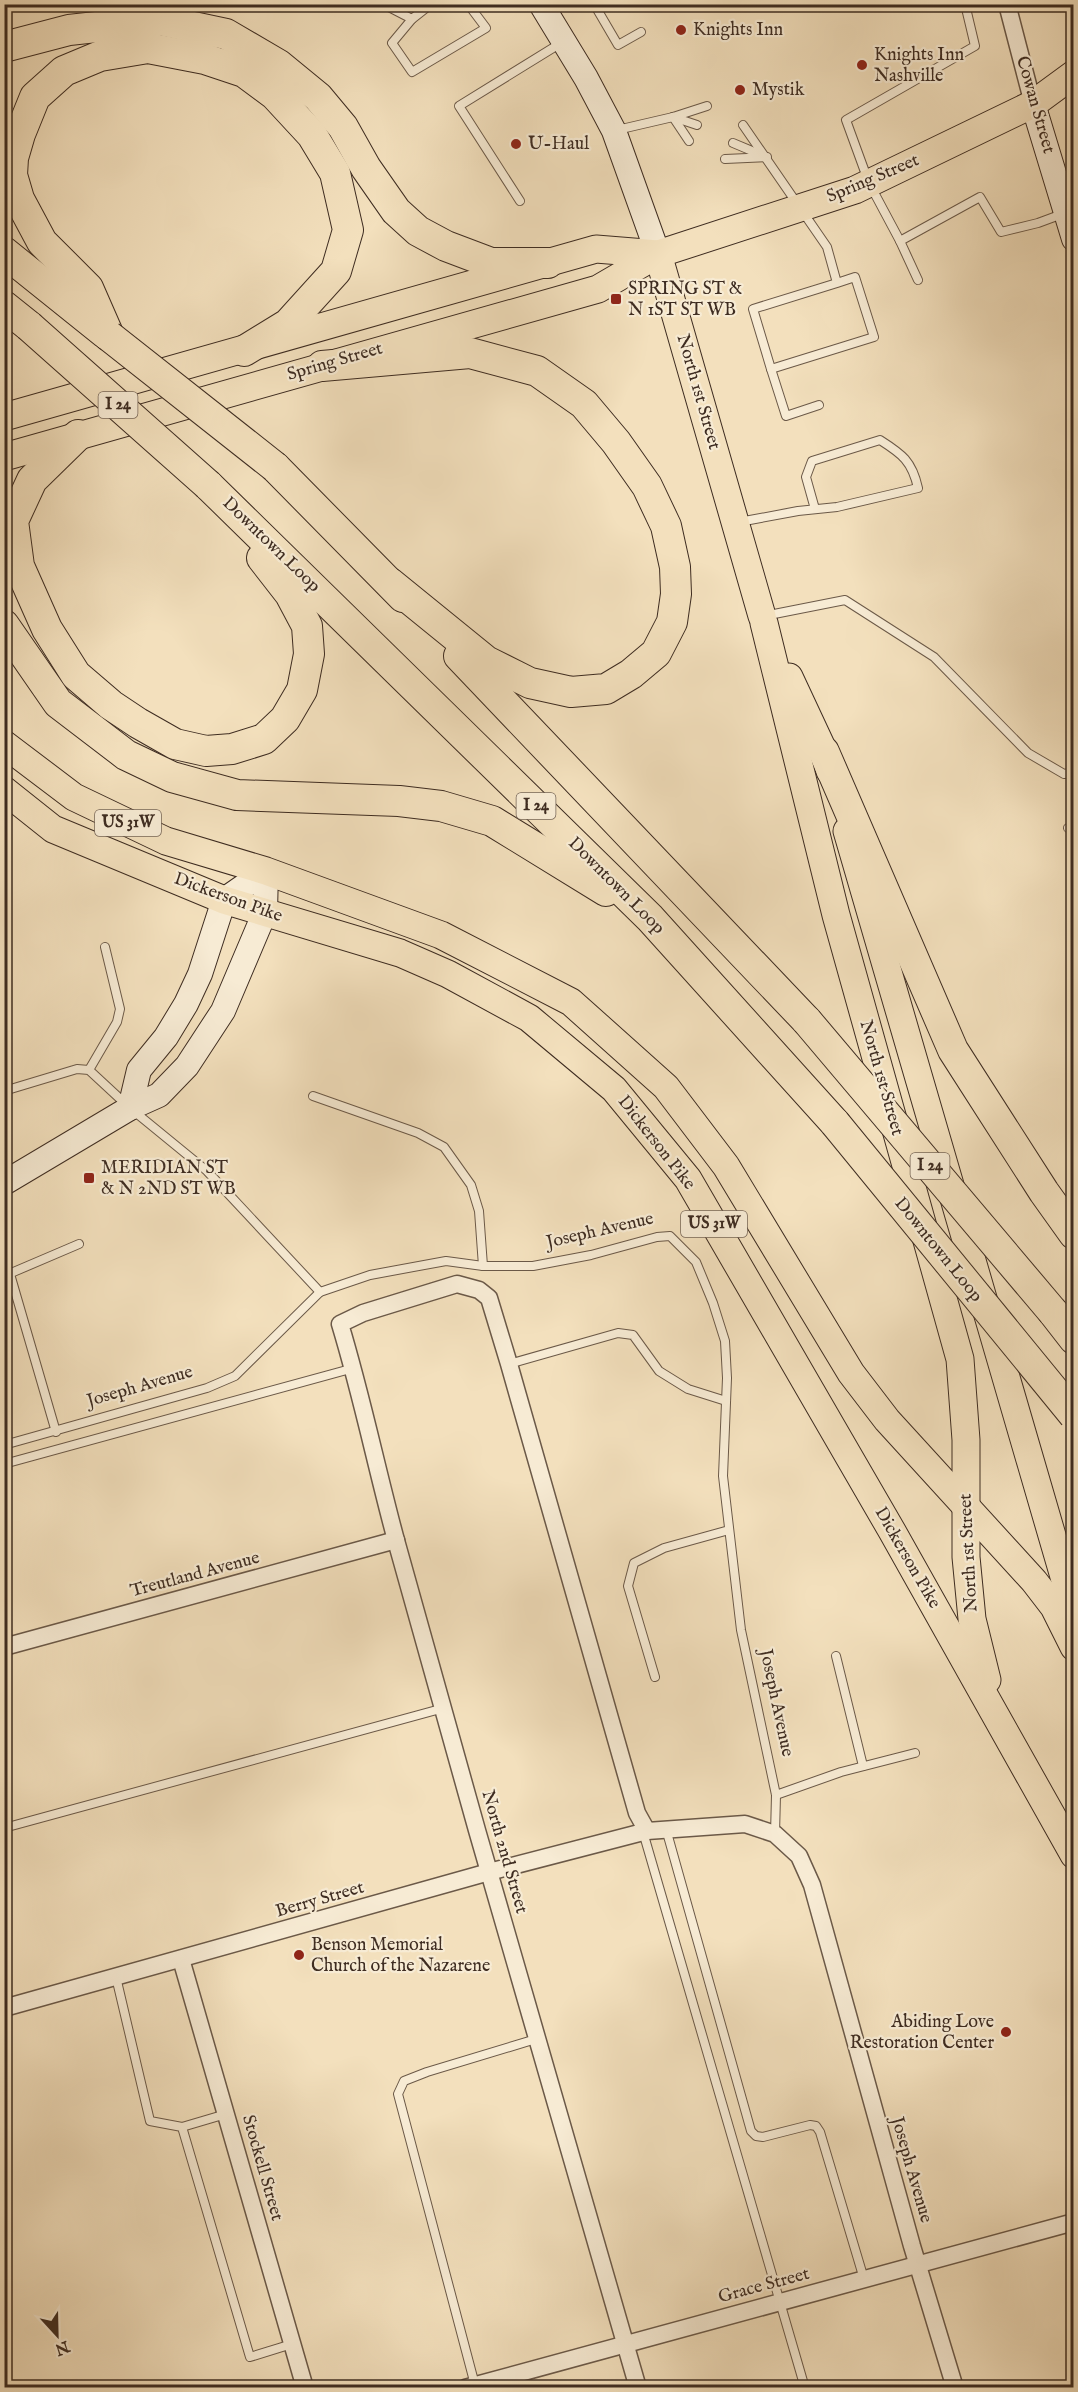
<svg xmlns="http://www.w3.org/2000/svg" width="1078" height="2392" viewBox="0 0 1078 2392" font-family="'IM FELL English',serif">
	<style>
		.lines { fill: none; stroke-linecap: round; stroke-linejoin: round }
		.lane-casing { stroke: #6b5948; stroke-width: 10 }
		.street-casing { stroke: #6b5948; stroke-width: 19 }
		.secondary-casing { stroke: #3e2c21; stroke-width: 26 }
		.primary-casing { stroke: #3e2c21; stroke-width: 29 }
		.highway-casing { stroke: #3e2c21; stroke-width: 32 }
		.lane { stroke: #f7ebd4; stroke-width: 8 }
		.street { stroke: #f7ebd4; stroke-width: 16 }
		.secondary { stroke: #f7ebd4; stroke-width: 24 }
		.primary { stroke: #f3e0bd; stroke-width: 27 }
		.highway { stroke: #f3e0bd; stroke-width: 30 }
		.highway-bridge-casing { stroke: #3e2c21; stroke-width: 32; stroke-linecap: butt }
		.highway-bridge { stroke: #f3e0bd; stroke-width: 30 }
		.poi-dot { fill: #8f2418; stroke: #f7ebd4; stroke-width: 2 }
		.labels { text-anchor: middle; dominant-baseline: central; stroke-width: 4.5; stroke-linejoin: round; paint-order: stroke }
		.shield { fill: #f7ebd4; stroke: #766557; stroke-width: 1.5 }
		.shield-label { font-size: 16px; font-weight: bold; fill: #3e2c21 }
		.poi-label { font-size: 18px; fill: #3e2c21; stroke: #f7ebd4; text-anchor: start }
		.street-label { font-size: 18px; fill: #3e2c21; stroke: #f7ebd4 }
	</style>
	<rect width="100%" height="100%" fill="#f3e0bd"/>
	<filter id="stains"><feTurbulence type="fractalNoise" baseFrequency=".00333" numOctaves="4"/><feColorMatrix values="0 0 0 0 .2 0 0 0 0 .09 0 0 0 0 .02 0 0 0 .5 -.17"/></filter>
	<radialGradient id="worn" r=".72"><stop offset=".6" stop-color="#630" stop-opacity="0"/><stop offset="1" stop-color="#630" stop-opacity=".3"/></radialGradient>
	<g class="lines">
		<defs>
			<g id="lane">
				<path d="M383,4L412,19L431,4"/>
				<path d="M594,4L618,45L641,32"/>
				<path d="M412,19L392,43L412,72L486,28L468,4"/>
				<path d="M673,117L689,141"/>
				<path d="M673,117L697,125"/>
				<path d="M743,125L827,247L837,283L753,309L771,369L874,337L855,277L837,283"/>
				<path d="M617,130L673,117L707,106"/>
				<path d="M733,143L764,156"/>
				<path d="M725,159L767,157"/>
				<path d="M520,201L459,106L561,43"/>
				<path d="M900,241L869,183L846,120L975,46L965,4"/>
				<path d="M918,280L900,241L980,197L1001,232L1038,223L1065,213"/>
				<path d="M771,369L786,416L819,405"/>
				<path d="M739,522L798,511L837,507L918,488C912,461 902,454 880,440L812,461L806,477L815,509"/>
				<path d="M764,616L845,600L934,657L1028,753L1064,774L1074,772"/>
				<path d="M1068,828L1074,827"/>
				<path d="M89,1070L117,1022L120,1009L105,947"/>
				<path d="M4,1091L77,1069L89,1070L130,1108L207,1171L320,1292"/>
				<path d="M313,1096L418,1133L444,1147L471,1185L479,1211L483,1266"/>
				<path d="M10,1274L56,1432"/>
				<path d="M4,1276L79,1244"/>
				<path d="M509,1364L618,1333L633,1335L659,1371L688,1389L726,1401"/>
				<path d="M4,1445L207,1388L235,1376L320,1292L370,1275L446,1261L483,1266H533L591,1255L657,1237L670,1236L696,1262L713,1303L725,1341L727,1378L723,1476L741,1630L776,1795L775,1834"/>
				<path d="M4,1464L354,1368"/>
				<path d="M836,1656L863,1766"/>
				<path d="M655,1677L628,1586L634,1563L664,1548L729,1530"/>
				<path d="M776,1795L841,1772L915,1753"/>
				<path d="M4,1828L444,1708"/>
				<path d="M666,1829L751,2131L756,2136L763,2137L810,2125L816,2126L820,2132L864,2279"/>
				<path d="M643,1832L805,2388"/>
				<path d="M116,1977L150,2121L182,2127L250,2357L292,2344"/>
				<path d="M182,2127L226,2114"/>
				<path d="M475,2385L398,2094L404,2081L427,2072L536,2039"/>
			</g>
			<g id="street">
				<path d="M1007,4L1033,104"/>
				<path d="M4,1647L396,1540"/>
				<path d="M181,1959L305,2388"/>
				<path d="M4,2008L489,1872L647,1831L745,1824L775,1834L799,1856L812,1885L912,2246L955,2388"/>
				<path d="M465,2388L1074,2222"/>
				<path d="M638,2388C555,2107 475,1826 397,1544C377,1471 362,1396 340,1324L363,1313L457,1284L479,1290L489,1298L509,1364L637,1813L647,1831"/>
			</g>
			<g id="secondary">
				<path d="M541,4L586,78L614,131L658,254"/>
				<path d="M1033,104L1074,239"/>
				<path d="M130,1108L139,1070L166,1037L186,1004L200,974L224,900L266,871"/>
				<path d="M4,1183L130,1108L159,1095L187,1066L223,1011L265,912L266,871"/>
			</g>
			<g id="primary">
				<path d="M658,254L762,616"/>
				<path d="M4,417L596,249L658,254"/>
				<path d="M4,457L598,289L658,254L855,190L1033,104L1074,74"/>
				<path d="M764,623L836,915L960,1359L966,1440V1557L972,1619L987,1680"/>
				<path d="M789,677L824,752L830,771"/>
				<path d="M4,744L74,797L166,841L266,871L441,935L571,1002L666,1087L726,1166L851,1373L887,1420L1034,1581L1054,1607L1074,1647"/>
				<path d="M4,790L53,829L224,900L400,953L448,974L529,1018L614,1089L688,1179L892,1531L1074,1855"/>
				<path d="M847,831L1074,1611"/>
			</g>
			<g id="highway">
				<path d="M4,47L69,30L160,20L226,34L279,65L318,97L343,127L366,168L396,211L418,231L446,246L491,263H548"/>
				<path d="M4,252L105,333"/>
				<path d="M4,306L29,326"/>
				<path d="M109,336L88,288L42,242L19,199L12,175L13,158L20,134L35,97L64,71L100,56L148,48L205,59L244,72L275,95L312,135L335,173L348,230L336,271L288,324L244,351"/>
				<path d="M322,366L470,353L537,371L584,404L616,442L647,486L666,526L675,567L676,594L672,622L656,653L631,674L606,689L571,692L530,683L486,661L390,583"/>
				<path d="M78,435L32,480L13,521L19,566L47,629L76,675L111,705L138,723L175,744L206,751L232,749L264,739L285,719L302,690L309,654L307,626L290,594L262,558"/>
				<path d="M275,467L403,597"/>
				<path d="M208,485L650,918L835,1123"/>
				<path d="M4,625L58,703L126,755L172,777L237,795L399,801L441,806L492,821L606,891"/>
				<path d="M459,656L807,1021"/>
				<path d="M824,752L953,1050L1044,1192L1074,1234"/>
				<path d="M1053,1312L1074,1339"/>
			</g>
		</defs>
		<use href="#lane" class="lane-casing"/>
		<use href="#street" class="street-casing"/>
		<use href="#secondary" class="secondary-casing"/>
		<use href="#primary" class="primary-casing"/>
		<use href="#highway" class="highway-casing"/>
		<use href="#lane" class="lane"/>
		<use href="#street" class="street"/>
		<use href="#secondary" class="secondary"/>
		<use href="#primary" class="primary"/>
		<use href="#highway" class="highway"/>
		<defs>
			<g id="highway-bridge">
				<path d="M29,326L208,485"/>
				<path d="M109,336L275,467"/>
				<path d="M807,1021L1053,1312"/>
				<path d="M835,1123L1074,1415"/>
			</g>
		</defs>
		<use href="#highway-bridge" class="highway-bridge-casing"/>
		<use href="#highway-bridge" class="highway-bridge"/>
	</g>
	<g class="poi-dot">
		<circle cx="681" cy="30" r="6"/>
		<circle cx="862" cy="65" r="6"/>
		<circle cx="740" cy="90" r="6"/>
		<circle cx="516" cy="144" r="6"/>
		<rect x="610" y="293" width="12" height="12" rx="3"/>
		<rect x="83" y="1172" width="12" height="12" rx="3"/>
		<circle cx="299" cy="1955" r="6"/>
		<circle cx="1006" cy="2032" r="6"/>
	</g>
	<g class="labels">
		<g class="shield">
			<rect x="98.5" y="392" width="39" height="26" rx="4.5"/>
			<rect x="516.5" y="793" width="39" height="26" rx="4.5"/>
			<rect x="95" y="810" width="66" height="26" rx="4.5"/>
			<rect x="910.5" y="1153" width="39" height="26" rx="4.5"/>
			<rect x="681" y="1211" width="66" height="26" rx="4.5"/>
		</g>
		<g class="shield-label">
			<text x="118" y="405">I 24</text>
			<text x="536" y="806">I 24</text>
			<text x="128" y="823">US 31W</text>
			<text x="930" y="1166">I 24</text>
			<text x="714" y="1224">US 31W</text>
		</g>
		<g class="poi-label">
			<text x="693" y="30">Knights Inn</text>
			<text x="874" y="55">Knights Inn<tspan x="874" dy="21">Nashville</tspan></text>
			<text x="752" y="90">Mystik</text>
			<text x="528" y="144">U-Haul</text>
			<text x="628" y="289">SPRING ST &amp;<tspan x="628" dy="21">N 1ST ST WB</tspan></text>
			<text x="101" y="1168">MERIDIAN ST<tspan x="101" dy="21">&amp; N 2ND ST WB</tspan></text>
			<text x="311" y="1945">Benson Memorial<tspan x="311" dy="21">Church of the Nazarene</tspan></text>
			<text x="994" y="2022" text-anchor="end">Abiding Love<tspan x="994" dy="21">Restoration Center</tspan></text>
		</g>
		<g class="street-label">
			<text transform="translate(1035 105) rotate(74)">Cowan Street</text>
			<text transform="translate(873 179) rotate(-23)">Spring Street</text>
			<text transform="translate(335 362) rotate(-16)">Spring Street</text>
			<text transform="translate(698 392) rotate(74)">North 1st Street</text>
			<text transform="translate(271 545) rotate(44)">Downtown Loop</text>
			<text transform="translate(616 886) rotate(45)">Downtown Loop</text>
			<text transform="translate(228 898) rotate(20)">Dickerson Pike</text>
			<text transform="translate(881 1078) rotate(74)">North 1st Street</text>
			<text transform="translate(656 1143) rotate(52)">Dickerson Pike</text>
			<text transform="translate(600 1231) rotate(-13)">Joseph Avenue</text>
			<text transform="translate(938 1250) rotate(51)">Downtown Loop</text>
			<text transform="translate(140 1387) rotate(-16)">Joseph Avenue</text>
			<text transform="translate(969 1553) rotate(-93)">North 1st Street</text>
			<text transform="translate(907 1558) rotate(60)">Dickerson Pike</text>
			<text transform="translate(195 1575) rotate(-15)">Treutland Avenue</text>
			<text transform="translate(776 1703) rotate(78)">Joseph Avenue</text>
			<text transform="translate(504 1852) rotate(74)">North 2nd Street</text>
			<text transform="translate(320 1900) rotate(-16)">Berry Street</text>
			<text transform="translate(262 2168) rotate(74)">Stockell Street</text>
			<text transform="translate(911 2170) rotate(74)">Joseph Avenue</text>
			<text transform="translate(764 2286) rotate(-15)">Grace Street</text>
		</g>
	</g>
	<rect width="1078" height="2392" fill="none" stroke="#f3e0bd" stroke-width="24"/>
	<rect x="6" y="6" width="1066" height="2380" fill="none" stroke="#3e2c21" stroke-width="3"/>
	<rect x="12" y="12" width="1054" height="2368" fill="none" stroke="#3e2c21" stroke-width="1.5"/>
	<g transform="translate(57 2335) rotate(158)" stroke="#f7ebd4" stroke-width="4.5" paint-order="stroke">
	<path d="M0-4.5L10 22L0 15L-10 22Z" fill="#3e2c21"/>
	<text y="-9" font-size="16" font-weight="bold" text-anchor="middle" fill="#3e2c21">N</text>
	</g>
	<rect width="100%" height="100%" filter="url(#stains)"/>
	<rect width="100%" height="100%" fill="url(#worn)"/>
</svg>
